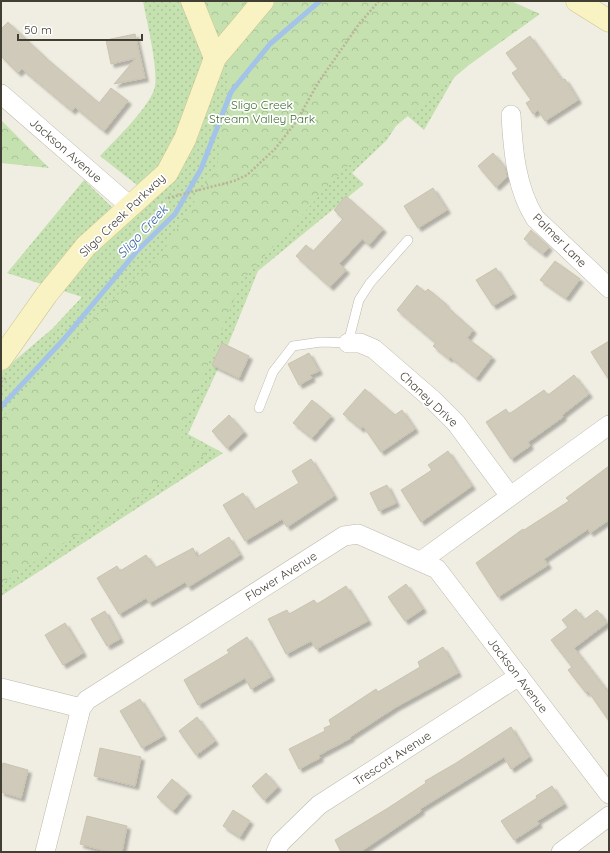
<svg xmlns="http://www.w3.org/2000/svg" width="610" height="853" viewBox="0 0 610 853" font-family="Quicksand,sans-serif">
	<style>
		.grass { fill: url(#grass-dots) }
		.forest { fill: url(#forest-crowns) }
		.lines { fill: none; stroke-linecap: round; stroke-linejoin: round }
		.stream { stroke: #a4c3e8; stroke-width: 5 }
		.building { fill: #d0caba; stroke: #cac3ae; filter: url(#shadow) }
		.lane-casing { stroke: #bdb9aa; stroke-width: 10 }
		.street-casing { stroke: #bdb9aa; stroke-width: 20 }
		.secondary-casing { stroke: #ccc596; stroke-width: 23 }
		.path { stroke: #bbb39a; stroke-width: 2.5; stroke-dasharray: 2 2; stroke-linecap: butt }
		.lane { stroke: #fff; stroke-width: 9 }
		.street { stroke: #fff; stroke-width: 19 }
		.secondary { stroke: #f9f3c4; stroke-width: 22 }
		.labels { text-anchor: middle; dominant-baseline: central; stroke-width: 3.5; stroke-linejoin: round; paint-order: stroke }
		.park-label { font-size: 12px; fill: #3d6d2d; stroke: #fff }
		.street-label { font-size: 12px; fill: #413e34; stroke: #fff }
		.water-label { font-size: 13px; font-style: italic; fill: #3867a2; stroke: #fff }
	</style>
	<defs>
		<pattern id="grass-dots" width="8" height="8" patternUnits="userSpaceOnUse"><rect width="8" height="8" fill="#c4e1af"/><path d="M2 2h.1M6 6h.1" fill="none" stroke="#aac297" stroke-width="1.8" stroke-linecap="round"/></pattern>
		<pattern id="forest-crowns" width="20" height="18" patternUnits="userSpaceOnUse"><rect width="20" height="18" fill="#c4e1af"/><path d="M2 6a3 3 0 1 1 6 0M12 15a3 3 0 1 1 6 0" fill="none" stroke="#aac297"/></pattern>
		<filter id="shadow"><feDropShadow dx="3.5" dy="3.5" stdDeviation="1" flood-color="#0004"/></filter>
	</defs>
	<rect width="100%" height="100%" fill="#f0eee3"/>
	<path class="grass" d="M143,1H498L424,130L404,113L387,140L352,173L364,184L258,271L221,362L188,434L223,453L1,596V372L52,329L82,297L7,273L84,180L116,211L137,185L100,156C114,141 152,105 155,86C158,66 147,23 143,1Z"/>
	<g class="forest">
		<path d="M204,1H511L540,14L469,65L341,172L241,282L180,435L208,453L21,570L1,585V419L98,314L165,248L217,166L229,70Z"/>
		<path d="M1,120L49,168L1,163Z"/>
	</g>
	<g class="lines">
		<path class="stream" d="M1,407L64,339L137,251L175,214L201,169L231,92L270,44L320,1"/>
	</g>
	<g class="building">
		<path d="M8,22L47,59L99,103L111,88L128,101L104,131L75,107L72,111L22,69L18,73L1,56V29Z"/>
		<path d="M135,34L145,78L114,84L136,58L111,64L106,40Z"/>
		<path d="M530,36L562,80L565,79L578,100L545,121L538,110L533,114L526,103L531,100L512,73L518,69L506,53Z"/>
		<path d="M493,153L505,167L507,177L496,187L478,166Z"/>
		<path d="M433,188L447,210L418,228L404,206Z"/>
		<path d="M346,196L383,229L369,245L362,239L339,264L346,270L330,287L296,256L306,245L313,251L343,219L334,210Z"/>
		<path d="M531,230L549,247L543,254L524,239Z"/>
		<path d="M555,261L580,279L566,298L540,280Z"/>
		<path d="M496,268L513,294L493,306L476,280Z"/>
		<path d="M417,285L425,292L428,289L446,304L445,305L473,330L467,338L492,357L476,378L450,357L449,359L433,346L436,343L397,310Z"/>
		<path d="M609,341V380L591,352Z"/>
		<path d="M222,343L249,356L239,378L212,365Z"/>
		<path d="M309,353L319,371L310,375L312,378L299,385L288,364Z"/>
		<path d="M574,375L589,394L562,415L563,417L528,442L530,446L511,459L486,422L506,409L509,414L544,390L548,395Z"/>
		<path d="M365,389L395,415L402,410L415,429L381,452L363,426L361,429L343,414Z"/>
		<path d="M312,400L331,416L312,438L293,423Z"/>
		<path d="M229,415L244,432L227,448L212,431Z"/>
		<path d="M448,451L472,486L421,522L401,490L432,470L428,465Z"/>
		<path d="M311,459L334,496L287,527L282,519L245,541L223,505L243,493L254,510L299,483L292,471Z"/>
		<path d="M609,466V520L590,533L588,529L544,559L548,565L498,597L476,563L523,529L524,530L569,501L566,498Z"/>
		<path d="M387,485L396,503L379,511L370,493Z"/>
		<path d="M229,537L240,555L188,587L185,582L149,603L146,598L119,614L97,578L117,566L120,571L146,555L155,568L193,548L197,557Z"/>
		<path d="M406,584L423,609L405,621L388,597Z"/>
		<path d="M346,586L368,621L316,649L311,641L286,654L268,619L287,610L289,614L314,600L317,604Z"/>
		<path d="M576,609L584,620L597,610L607,623L574,648L609,693V721L588,691L586,693L568,670L572,667L551,640L568,627L562,620Z"/>
		<path d="M105,611L120,639L107,646L91,619Z"/>
		<path d="M65,623L83,653L63,665L45,635Z"/>
		<path d="M247,637L271,677L251,689L245,678L198,705L184,680L229,653L227,650Z"/>
		<path d="M443,647L458,673L396,707L350,737L351,738L319,755L320,758L299,769L289,749L325,731L324,728L331,725L329,720L376,689L378,692L420,667L418,662Z"/>
		<path d="M140,699L163,736L142,748L120,711Z"/>
		<path d="M197,717L215,741L196,755L179,731Z"/>
		<path d="M511,727L529,757L511,769L504,757L420,809L421,811L360,852H341L335,840L388,808L426,783L425,781L456,763Z"/>
		<path d="M100,748L141,757L135,786L94,776Z"/>
		<path d="M3,763L28,770L21,798L1,792V771Z"/>
		<path d="M266,773L278,787L264,800L252,786Z"/>
		<path d="M172,779L188,793L173,811L157,797Z"/>
		<path d="M552,786L564,804L537,821L539,824L514,840L501,821L537,798L536,796Z"/>
		<path d="M233,810L250,821L240,837L223,826Z"/>
		<path d="M87,816L127,826L122,852H109L80,844Z"/>
	</g>
	<g class="lines">
		<defs>
			<path id="lane" d="M259,408L273,372L293,346L321,342L348,343L359,300L370,283L408,240"/>
			<g id="street">
				<path d="M1,94L131,207"/>
				<path d="M511,115C513,150 516,188 535,218L609,288"/>
				<path d="M348,343H360L374,349L433,400L456,423L510,496"/>
				<path d="M421,561L609,425"/>
				<path d="M1,688L81,708"/>
				<path d="M45,852L81,708L87,700L344,536L358,534L437,569L609,794"/>
				<path d="M276,852L280,843L319,805L519,676"/>
				<path d="M561,852L609,816"/>
			</g>
			<g id="secondary">
				<path d="M192,1L215,58"/>
				<path d="M577,1L609,21"/>
				<path d="M1,359L47,294L86,246L167,173L185,139L215,58L263,1"/>
			</g>
		</defs>
		<use href="#lane" class="lane-casing"/>
		<use href="#street" class="street-casing"/>
		<use href="#secondary" class="secondary-casing"/>
		<g class="path">
			<path d="M168,198L234,181L247,175L275,149L296,122L318,83L359,24L379,1"/>
			<path d="M1,382L6,378"/>
		</g>
		<use href="#lane" class="lane"/>
		<use href="#street" class="street"/>
		<use href="#secondary" class="secondary"/>
	</g>
	<g class="labels">
		<g class="park-label">
			<text x="262" y="104">Sligo Creek<tspan x="262" dy="14">Stream Valley Park</tspan></text>
		</g>
		<g class="street-label">
			<text transform="translate(66 150) rotate(41)">Jackson Avenue</text>
			<text transform="translate(122 215) rotate(-44)">Sligo Creek Parkway</text>
			<text transform="translate(560 240) rotate(45)">Palmer Lane</text>
			<text transform="translate(429 399) rotate(43)">Chaney Drive</text>
			<text transform="translate(281 576) rotate(-32)">Flower Avenue</text>
			<text transform="translate(518 675) rotate(53)">Jackson Avenue</text>
			<text transform="translate(392 758) rotate(-33)">Trescott Avenue</text>
		</g>
		<g class="water-label">
			<text transform="translate(142 231) rotate(-47)">Sligo Creek</text>
		</g>
	</g>
	<rect width="610" height="853" fill="none" stroke="#413e34" stroke-width="4"/>
	<path d="M18 34v6h124v-6" fill="none" stroke="#413e34" stroke-width="2"/>
	<text x="24" y="34" font-size="12" fill="#413e34" stroke="#ffffff" stroke-width="3" paint-order="stroke">50 m</text>
</svg>
